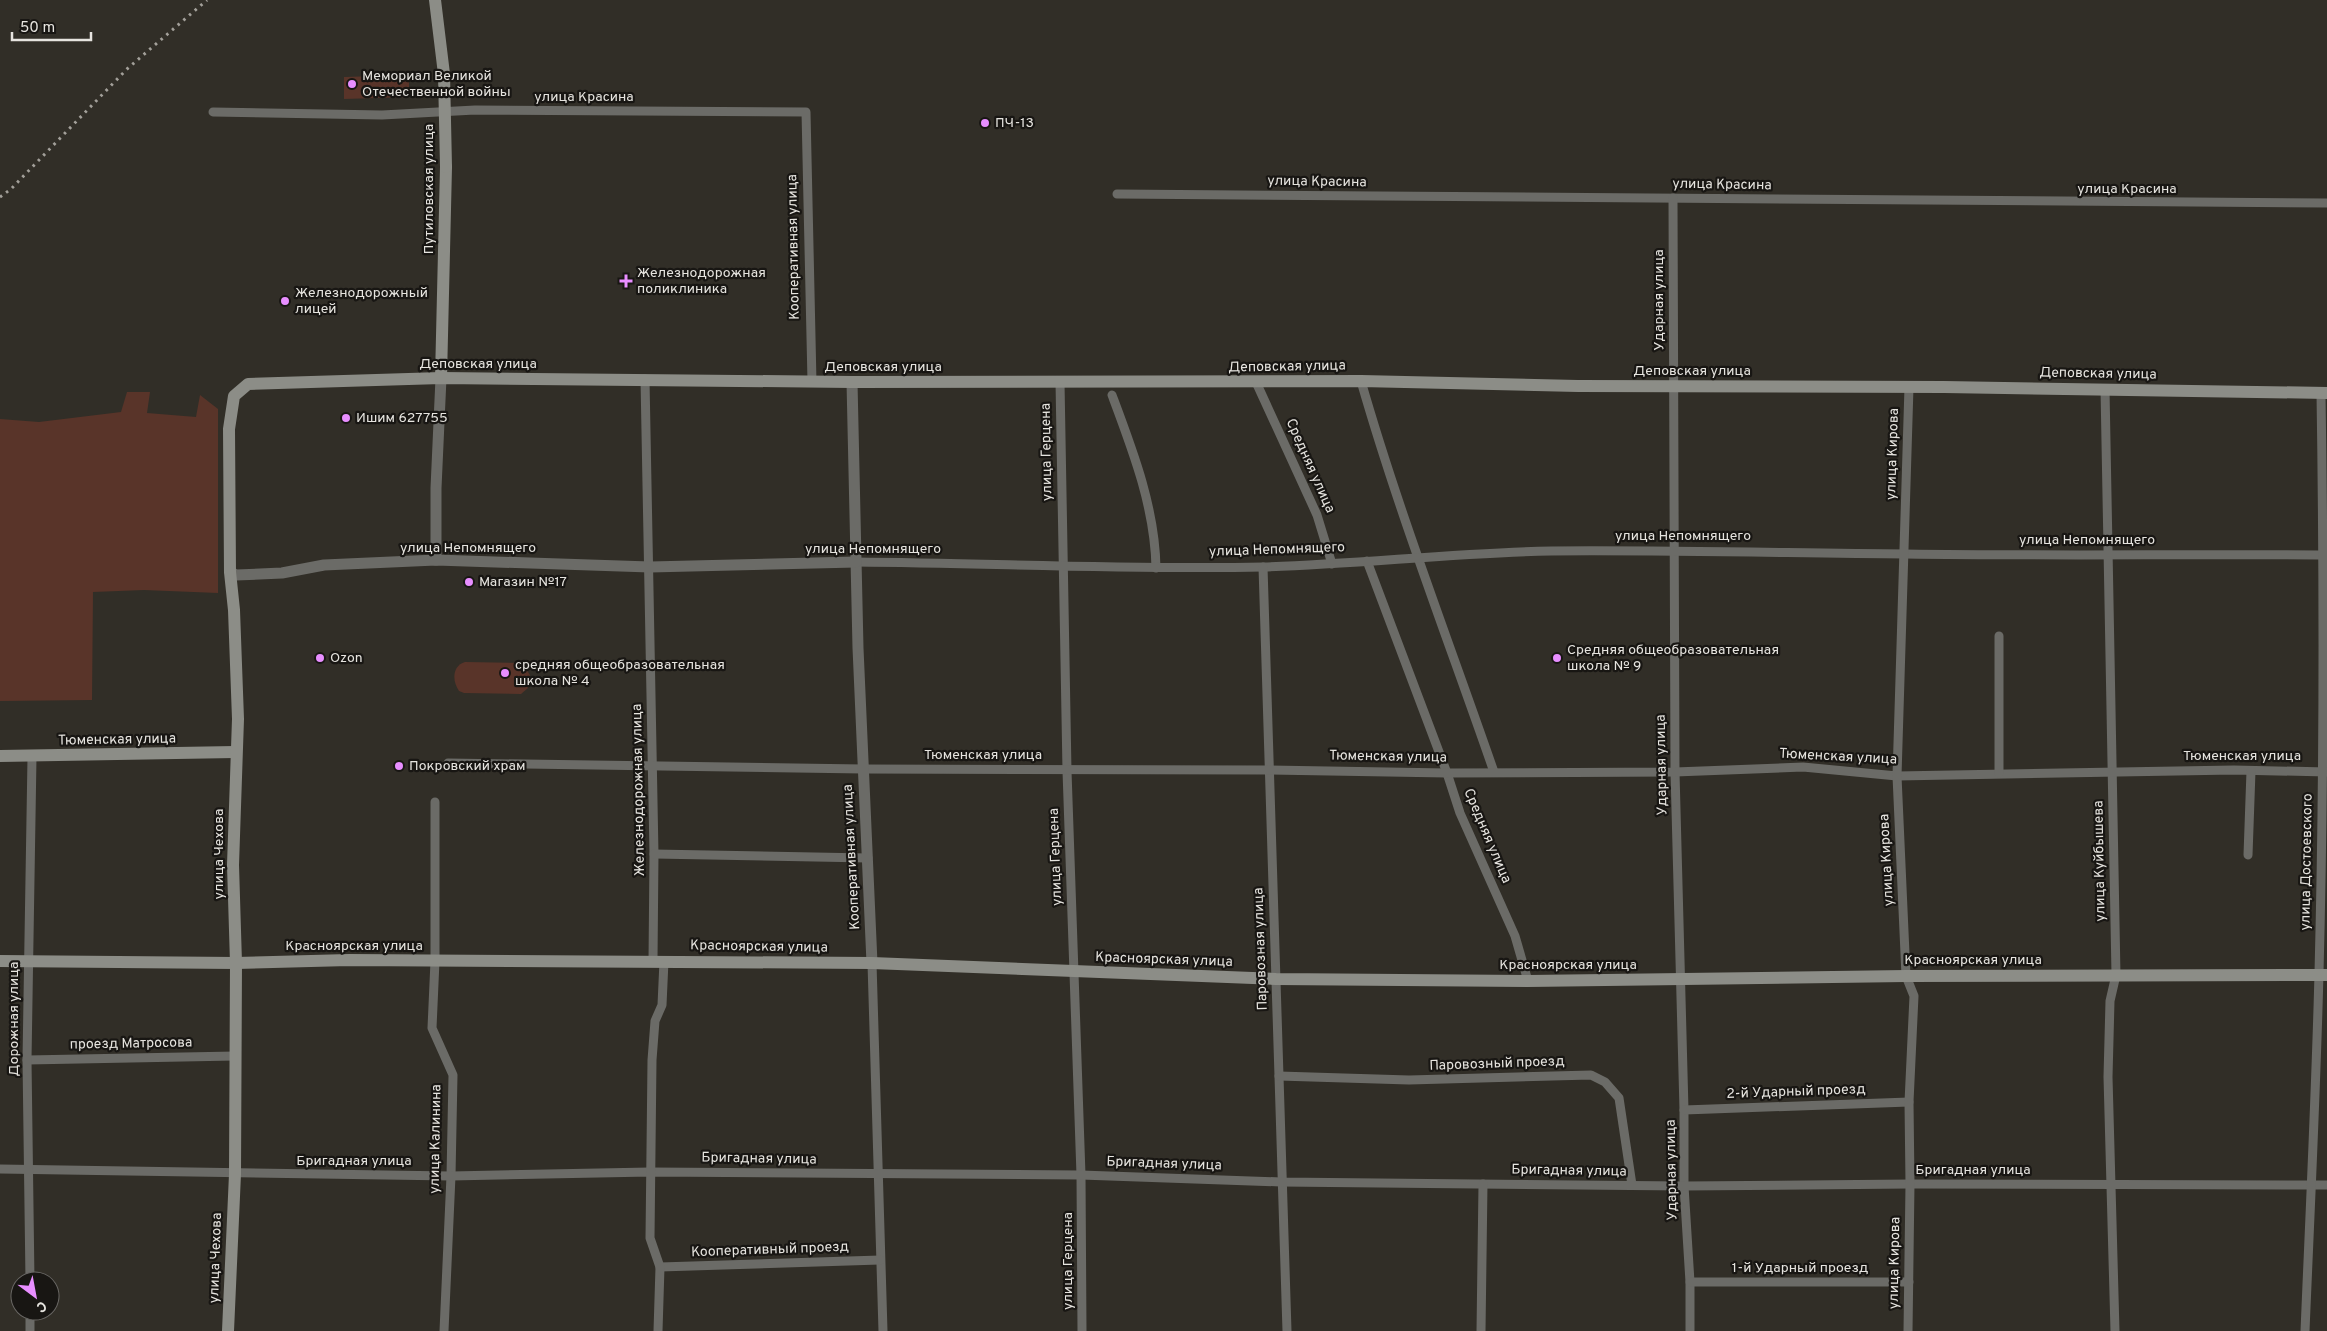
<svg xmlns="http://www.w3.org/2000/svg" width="2327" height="1331" viewBox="0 0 2327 1331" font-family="Overpass,sans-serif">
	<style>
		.green { fill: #593429 }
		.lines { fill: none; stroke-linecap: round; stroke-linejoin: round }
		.minor { stroke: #6b6b67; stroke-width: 9 }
		.tertiary { stroke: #6b6b67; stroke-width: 11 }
		.secondary { stroke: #8c8d87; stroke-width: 12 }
		.rail { stroke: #a3a09a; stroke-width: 3; stroke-dasharray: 2.5 5; stroke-linecap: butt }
		.secondary-bridge { stroke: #8c8d87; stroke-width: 12 }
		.poi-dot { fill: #e88eff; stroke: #181613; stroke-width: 2 }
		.labels { text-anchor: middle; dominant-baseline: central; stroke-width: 4.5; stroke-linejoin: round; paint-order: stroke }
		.poi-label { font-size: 14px; fill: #e6e4df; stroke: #181613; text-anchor: start }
		.street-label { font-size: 14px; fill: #e6e4df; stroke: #181613 }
	</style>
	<rect width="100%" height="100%" fill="#312e27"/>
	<g class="green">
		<path d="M409,75V97L344,99V77Z"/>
		<path d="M127,392H150L147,413L196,417L200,395L218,409V593L144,590L93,592L92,700L0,701V419L39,422L121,412Z"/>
		<path d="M465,662L522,663L530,675L528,688L521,694L464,693L459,691C452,681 452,666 465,662Z"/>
	</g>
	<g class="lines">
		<g class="minor">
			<path d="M213,112L382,115L475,110L806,112L812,382"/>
			<path d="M1117,194C1521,197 1924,202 2327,203"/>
			<path d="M1673,198L1675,772L1684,1110V1186L1690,1282V1331"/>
			<path d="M645,379L654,854L653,961"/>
			<path d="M1361,381C1399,513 1449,642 1494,772"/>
			<path d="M1060,382L1067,771L1081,1175L1082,1331"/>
			<path d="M1256,382L1317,515L1332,564"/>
			<path d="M2105,389L2116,975L2110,1001L2108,1077L2115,1331"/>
			<path d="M1112,395C1133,451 1155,508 1156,568"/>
			<path d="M1367,561L1447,773L1460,813L1515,936L1528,981"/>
			<path d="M856,562C992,563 1127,570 1263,567C1359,564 1454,553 1551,551C1669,550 1787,553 1906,554C2046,556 2187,554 2327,555"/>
			<path d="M1263,567L1287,1331"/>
			<path d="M448,763L863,769L1270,770L1447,773L1675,772L1803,767L1897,776L2234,770L2327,772"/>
			<path d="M1999,773V636"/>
			<path d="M435,802V961L432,1028L453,1075L451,1176L444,1331"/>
			<path d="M654,854L868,858"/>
			<path d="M2248,855L2251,771"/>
			<path d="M872,963L883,1331"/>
			<path d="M27,1060L235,1056"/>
			<path d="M1279,1076L1409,1080L1591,1075L1605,1082L1619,1098L1632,1185"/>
			<path d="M1684,1110L1909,1102"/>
			<path d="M0,1169L451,1176L650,1172L1081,1175L1281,1182L1684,1186L1910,1184L2327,1185"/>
			<path d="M660,1267L880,1260"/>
			<path d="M30,1281L27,1060L32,757"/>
			<path d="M1690,1282H1909"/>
			<path d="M30,1331V1311"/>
			<path d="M658,1331L660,1267L650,1238L652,1060L655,1021L662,1005L664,961"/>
			<path d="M1481,1331L1483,1184"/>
			<path d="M1908,1331L1910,1184L1909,1102L1914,996L1906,976L1897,776L1909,387"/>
			<path d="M2305,1331C2310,1212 2316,1092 2319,973C2324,779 2324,586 2321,393"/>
		</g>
		<g class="tertiary">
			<path d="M852,382L858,648L872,963"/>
			<path d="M436,560V488L441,378"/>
			<path d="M230,572L236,575L282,573L324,565L436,560L650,567L856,562"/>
		</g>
		<g class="secondary">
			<path d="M441,378L446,167"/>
			<path d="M0,756L235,752"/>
			<path d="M0,961L236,963L349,960L872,963L1276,979L1528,981L1906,976L2327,975"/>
			<path d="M228,1331L235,1174L236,963L233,865L238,719L234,610L230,572L229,429L234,396L248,384L441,378L852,382L1361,381L1578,386L1944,387L2327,393"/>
		</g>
		<path class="rail" d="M0,197L11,189L127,69L207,0"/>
		<path class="secondary-bridge" d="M435,0L444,74L446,167"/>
	</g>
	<g class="poi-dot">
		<circle cx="352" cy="84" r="5"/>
		<circle cx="985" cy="123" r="5"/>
		<path d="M623.5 273.5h5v5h5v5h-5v5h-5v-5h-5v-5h5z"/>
		<circle cx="285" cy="301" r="5"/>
		<circle cx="346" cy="418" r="5"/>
		<circle cx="469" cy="582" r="5"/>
		<circle cx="320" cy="658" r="5"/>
		<circle cx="1557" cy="658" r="5"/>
		<circle cx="505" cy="673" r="5"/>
		<circle cx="399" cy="766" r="5"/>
	</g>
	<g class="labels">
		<g class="poi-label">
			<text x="362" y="76">Мемориал Великой<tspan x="362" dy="16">Отечественной войны</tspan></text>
			<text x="995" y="123">ПЧ-13</text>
			<text x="637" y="273">Железнодорожная<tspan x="637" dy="16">поликлиника</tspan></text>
			<text x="295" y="293">Железнодорожный<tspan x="295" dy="16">лицей</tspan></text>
			<text x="356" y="418">Ишим 627755</text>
			<text x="479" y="582">Магазин №17</text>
			<text x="1567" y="650">Средняя общеобразовательная<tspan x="1567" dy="16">школа № 9</tspan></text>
			<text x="330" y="658">Ozon</text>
			<text x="515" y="665">средняя общеобразовательная<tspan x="515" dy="16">школа № 4</tspan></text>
			<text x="409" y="766">Покровский храм</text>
		</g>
		<g class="street-label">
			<text x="584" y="97">улица Красина</text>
			<text transform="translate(1317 182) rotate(1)">улица Красина</text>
			<text transform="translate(1722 185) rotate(1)">улица Красина</text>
			<text transform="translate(429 189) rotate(-90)">Путиловская улица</text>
			<text x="2127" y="189">улица Красина</text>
			<text transform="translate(794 247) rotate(-91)">Кооперативная улица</text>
			<text transform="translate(1659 300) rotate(-90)">Ударная улица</text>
			<text x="478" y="364">Деповская улица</text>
			<text x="883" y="367">Деповская улица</text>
			<text transform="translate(1287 367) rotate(-1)">Деповская улица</text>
			<text x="1692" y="371">Деповская улица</text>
			<text transform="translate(2098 374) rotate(1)">Деповская улица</text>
			<text transform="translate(1047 452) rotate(-91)">улица Герцена</text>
			<text transform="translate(1893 454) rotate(-88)">улица Кирова</text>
			<text transform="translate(1310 466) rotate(66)">Средняя улица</text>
			<text x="1683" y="536">улица Непомнящего</text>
			<text x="2087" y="540">улица Непомнящего</text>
			<text x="468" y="548">улица Непомнящего</text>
			<text x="873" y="549">улица Непомнящего</text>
			<text transform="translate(1277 550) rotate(-2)">улица Непомнящего</text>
			<text transform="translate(117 740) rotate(-1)">Тюменская улица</text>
			<text x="983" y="755">Тюменская улица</text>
			<text x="2242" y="756">Тюменская улица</text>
			<text transform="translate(1388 757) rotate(1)">Тюменская улица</text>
			<text transform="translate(1838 757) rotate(3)">Тюменская улица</text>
			<text transform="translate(1662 765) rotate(-91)">Ударная улица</text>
			<text transform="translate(639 790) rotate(-91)">Железнодорожная улица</text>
			<text transform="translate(1487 836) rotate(67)">Средняя улица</text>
			<text transform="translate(219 854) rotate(-90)">улица Чехова</text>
			<text transform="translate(852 857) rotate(-93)">Кооперативная улица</text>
			<text transform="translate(1056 857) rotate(-92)">улица Герцена</text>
			<text transform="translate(1887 860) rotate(-93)">улица Кирова</text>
			<text transform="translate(2100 861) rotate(-91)">улица Куйбышева</text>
			<text transform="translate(2307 862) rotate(-89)">улица Достоевского</text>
			<text x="354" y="946">Красноярская улица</text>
			<text transform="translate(759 947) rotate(1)">Красноярская улица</text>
			<text transform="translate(1261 949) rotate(-92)">Паровозная улица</text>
			<text transform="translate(1164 960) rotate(2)">Красноярская улица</text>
			<text x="1973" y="960">Красноярская улица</text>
			<text x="1568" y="965">Красноярская улица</text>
			<text transform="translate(14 1019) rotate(-90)">Дорожная улица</text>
			<text transform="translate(131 1044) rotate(-1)">проезд Матросова</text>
			<text transform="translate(1497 1064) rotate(-2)">Паровозный проезд</text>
			<text transform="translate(1796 1092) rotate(-2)">2-й Ударный проезд</text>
			<text transform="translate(436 1139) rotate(-89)">улица Калинина</text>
			<text transform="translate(759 1159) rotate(1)">Бригадная улица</text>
			<text x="354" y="1161">Бригадная улица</text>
			<text transform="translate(1164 1164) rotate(2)">Бригадная улица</text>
			<text transform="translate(1672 1170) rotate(-91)">Ударная улица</text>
			<text x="1973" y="1170">Бригадная улица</text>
			<text transform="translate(1569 1171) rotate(1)">Бригадная улица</text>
			<text transform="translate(770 1250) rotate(-2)">Кооперативный проезд</text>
			<text transform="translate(216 1258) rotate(-88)">улица Чехова</text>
			<text transform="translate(1068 1261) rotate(-90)">улица Герцена</text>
			<text transform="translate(1895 1263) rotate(-89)">улица Кирова</text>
			<text x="1800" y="1268">1-й Ударный проезд</text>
		</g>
	</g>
	<g transform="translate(35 1296) rotate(148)"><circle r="24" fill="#181613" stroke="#6a6865"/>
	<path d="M0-4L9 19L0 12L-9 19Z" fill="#e88eff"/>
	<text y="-8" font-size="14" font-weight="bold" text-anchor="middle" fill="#e6e4df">С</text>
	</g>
	<path d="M12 32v8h79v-8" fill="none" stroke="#e6e4df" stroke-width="2.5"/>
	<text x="20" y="32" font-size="15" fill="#e6e4df" stroke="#181613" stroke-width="4" paint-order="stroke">50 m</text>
</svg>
